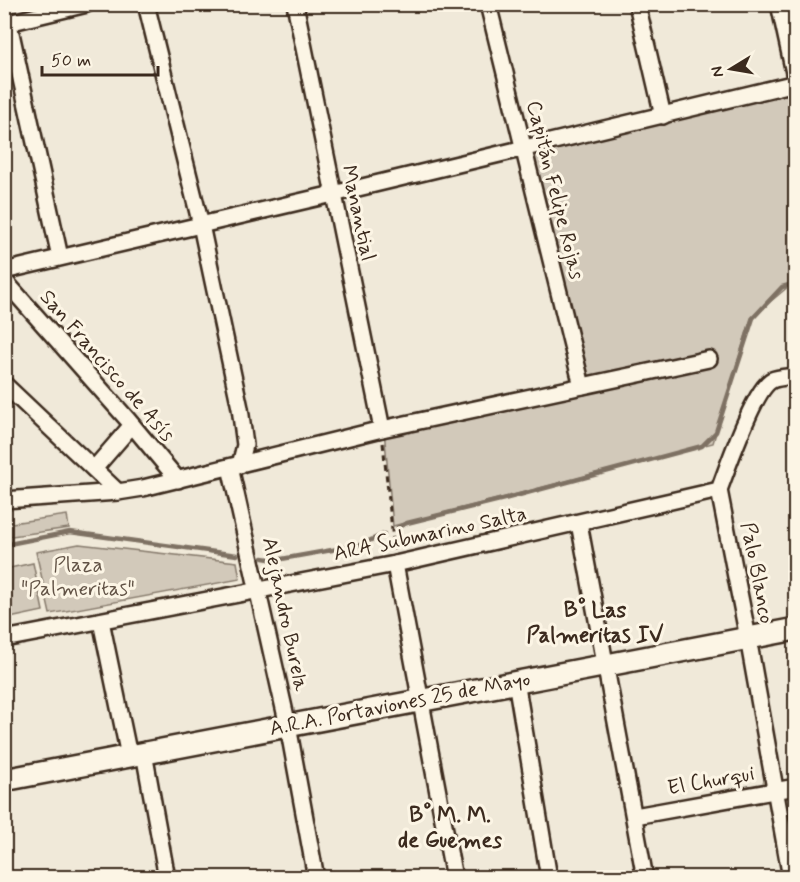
<svg xmlns="http://www.w3.org/2000/svg" width="800" height="882" viewBox="0 0 800 882" font-family="Mynerve,sans-serif">
	<style>
		.green { fill: #d2c9ba; stroke: #867a6c; stroke-width: 1.5 }
		.lines { fill: none; stroke-linecap: round; stroke-linejoin: round }
		.stream { stroke: #7e7163; stroke-width: 4.5 }
		.street-casing { stroke: #3b2a1e; stroke-width: 20 }
		.secondary-casing { stroke: #3b2a1e; stroke-width: 26 }
		.path { stroke: #3b2a1e; stroke-width: 3; stroke-dasharray: 6 4.5; stroke-linecap: butt }
		.street { stroke: #fcf5e5; stroke-width: 15 }
		.secondary { stroke: #fcf5e5; stroke-width: 21 }
		.labels { text-anchor: middle; dominant-baseline: central; stroke-width: 6; stroke-linejoin: round; paint-order: stroke }
		.street-label { font-size: 21px; fill: #3b2a1e; stroke: #fcf5e5 }
		.park-label { font-size: 21px; fill: #615245; stroke: #fcf5e5 }
		.neighbourhood-label { font-size: 22px; font-weight: bold; fill: #3b2a1e; stroke: #fcf5e5 }
	</style>
	<rect width="100%" height="100%" fill="#f0e9d9"/>
	<filter id="ink" filterUnits="userSpaceOnUse"><feTurbulence type="fractalNoise" baseFrequency=".0167" numOctaves="2"/><feDisplacementMap in="SourceGraphic" scale="12" xChannelSelector="R" yChannelSelector="G"/><feConvolveMatrix kernelMatrix="1 2 1 2 8 2 1 2 1" color-interpolation-filters="sRGB"/></filter>
	<g filter="url(#ink)">
		<g class="green">
			<path d="M795,86V281L751,318L713,443L393,526L384,430L583,387L527,152Z"/>
			<path d="M67,515L69,528L5,537V524Z"/>
			<path d="M79,544L237,562L240,579L50,614L36,552Z"/>
			<path d="M33,563L43,611L5,619V569Z"/>
		</g>
		<g class="lines">
			<g class="stream">
				<path d="M398,527L407,523L508,498L702,446L716,432L753,318L782,287L796,283"/>
				<path d="M4,545L70,532L237,555"/>
				<path d="M263,558L276,560L360,545L384,534"/>
			</g>
			<defs>
				<g id="street">
					<path d="M146,4L201,225L240,408L245,445L240,465"/>
					<path d="M295,4L382,429"/>
					<path d="M488,4L582,386"/>
					<path d="M637,4L663,116"/>
					<path d="M779,4L796,82"/>
					<path d="M4,24L87,4"/>
					<path d="M9,24L60,257"/>
					<path d="M4,271L333,194L796,83"/>
					<path d="M4,280L128,420L178,480"/>
					<path d="M4,384L118,492"/>
					<path d="M230,467L288,726L316,878"/>
					<path d="M94,469L132,425"/>
					<path d="M719,490L748,638L791,878"/>
					<path d="M4,500L118,492L143,488L382,429L709,359"/>
					<path d="M579,523L645,878"/>
					<path d="M395,564L454,878"/>
					<path d="M101,621L129,756"/>
					<path d="M4,639L395,564L719,490C727,469 754,389 772,380C778,377 789,377 796,376"/>
					<path d="M516,681L549,878"/>
					<path d="M144,753L167,878"/>
					<path d="M635,816L796,787"/>
				</g>
				<path id="secondary" d="M4,780L796,629"/>
			</defs>
			<use href="#street" class="street-casing"/>
			<use href="#secondary" class="secondary-casing"/>
			<path class="path" d="M383,443L394,550"/>
			<use href="#street" class="street"/>
			<use href="#secondary" class="secondary"/>
		</g>
	</g>
	<g class="labels">
		<g class="street-label">
			<text transform="translate(555 190) rotate(76)">Capitán Felipe Rojas</text>
			<text transform="translate(358 213) rotate(78)">Manantial</text>
			<text transform="translate(107 366) rotate(49)">San Francisco de Asís</text>
			<text transform="translate(430 534) rotate(-12)">ARA Submarino Salta</text>
			<text transform="translate(757 573) rotate(79)">Palo Blanco</text>
			<text transform="translate(285 614) rotate(78)">Alejandro Burela</text>
			<text transform="translate(400 704) rotate(-11)">A.R.A. Portaviones 25 de Mayo</text>
			<text transform="translate(711 781) rotate(-10)">El Churqui</text>
		</g>
		<g class="park-label">
			<text x="78" y="565">Plaza<tspan x="78" dy="24">"Palmeritas"</tspan></text>
		</g>
		<g class="neighbourhood-label">
			<text x="595" y="611">B° Las<tspan x="595" dy="25">Palmeritas IV</tspan></text>
			<text x="450" y="816">B° M. M.<tspan x="450" dy="25">de Guemes</tspan></text>
		</g>
	</g>
	<rect width="800" height="882" fill="none" stroke="#fcf5e5" stroke-width="24"/>
	<rect x="12" y="12" width="776" height="858" fill="none" stroke="#3b2a1e" stroke-width="2" filter="url(#ink)"/>
	<g transform="translate(731 69) rotate(259)" stroke="#fcf5e5" stroke-width="4.5" paint-order="stroke">
	<path d="M0-4.5L10 22L0 15L-10 22Z" fill="#3b2a1e"/>
	<text y="-9" font-size="16" font-weight="bold" text-anchor="middle" fill="#3b2a1e">N</text>
	</g>
	<path d="M42 66v9h116v-9" fill="none" stroke="#3b2a1e" stroke-width="3"/>
	<text x="51" y="66" font-size="18" fill="#3b2a1e" stroke="#fcf5e5" stroke-width="4.5" paint-order="stroke">50 m</text>
</svg>
